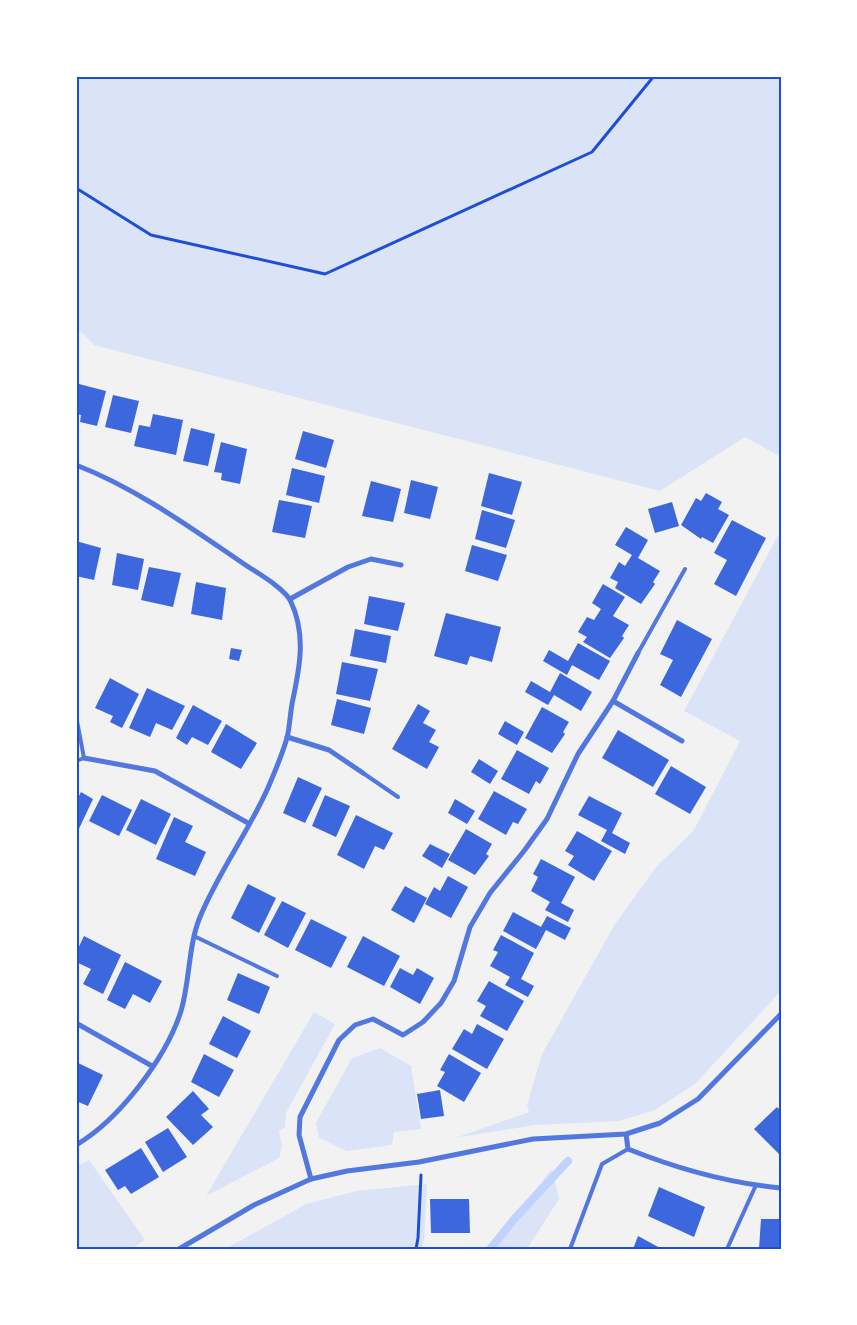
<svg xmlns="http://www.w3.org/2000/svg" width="857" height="1325" viewBox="0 0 857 1325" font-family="'Space Grotesk',sans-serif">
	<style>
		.green { fill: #dbe4f7 }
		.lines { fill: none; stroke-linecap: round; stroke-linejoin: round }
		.stream { stroke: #bfd3fe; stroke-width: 8 }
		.building { fill: #3d67dc }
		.path { stroke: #1d4ed8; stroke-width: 3 }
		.service { stroke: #5277de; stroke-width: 4 }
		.minor { stroke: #5277de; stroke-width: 5 }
		.neatline { fill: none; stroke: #1d4ed8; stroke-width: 2 }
	</style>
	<rect width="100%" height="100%" fill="#f2f2f2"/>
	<g class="green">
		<path d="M76,76H781V457L745,437L660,491L94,345L76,327Z"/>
		<path d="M781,530V991L695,1084L655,1110L619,1121L535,1125L455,1138L529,1112L527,1105L542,1054L615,924L656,867L694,830L740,741L684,711Z"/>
		<path d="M314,1012L335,1024L286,1113L285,1127L279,1131L282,1146L279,1158L206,1196Z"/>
		<path d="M380,1048L411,1066L421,1129L394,1132L392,1145L347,1151L319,1138L316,1123L352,1058Z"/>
		<path d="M89,1160L145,1240L131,1249H76V1167Z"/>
		<path d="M552,1169L559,1199L527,1249H487Z"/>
		<path d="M427,1184L424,1240L422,1249H225L306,1204L357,1191Z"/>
	</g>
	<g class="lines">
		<path class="stream" d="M490,1249L516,1217L568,1161"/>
	</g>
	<g class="building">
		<path d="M79,384L106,391L97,426L80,422L81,415L76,414Z"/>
		<path d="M113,395L139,401L131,433L105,427Z"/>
		<path d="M153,414L183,420L176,455L134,446L139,425L150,427Z"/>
		<path d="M191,428L215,434L208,466L183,461Z"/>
		<path d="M303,431L334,440L326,468L295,459Z"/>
		<path d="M221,442L247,449L240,484L221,480L222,473L214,472Z"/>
		<path d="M292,468L325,476L319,503L286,495Z"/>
		<path d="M489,473L522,482L512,515L481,506Z"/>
		<path d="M411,480L438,487L430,519L404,513Z"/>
		<path d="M371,481L401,489L393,522L362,516Z"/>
		<path d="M706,493L722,502L718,509L729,515L713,543L702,537L701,539L681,525L696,498L701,501Z"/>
		<path d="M279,500L312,506L305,538L272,532Z"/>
		<path d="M672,502L679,526L655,533L648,509Z"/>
		<path d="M482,510L515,520L506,548L475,539Z"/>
		<path d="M732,520L766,538L736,596L714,584L727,560L714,553Z"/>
		<path d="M626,527L648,540L638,558L660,571L653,582L655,584L641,604L615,588L618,582L610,578L619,562L625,566L632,555L615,545Z"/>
		<path d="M76,541L101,548L94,580L76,576Z"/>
		<path d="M472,545L507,555L498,581L465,571Z"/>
		<path d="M117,553L144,559L138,590L112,585Z"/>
		<path d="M149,567L181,573L173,607L141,600Z"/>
		<path d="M196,582L226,588L222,620L191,614Z"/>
		<path d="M603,584L625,597L613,616L629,625L622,636L624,638L610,658L583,642L587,637L578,632L587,617L594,620L601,609L592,603Z"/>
		<path d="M369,596L405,603L398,631L364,624Z"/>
		<path d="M446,613L501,627L492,662L470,656L467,665L434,656Z"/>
		<path d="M677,620L712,639L681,697L660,685L673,660L660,654Z"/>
		<path d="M355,629L391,636L386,663L350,656Z"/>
		<path d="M578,643L610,661L599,680L572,665L567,675L543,661L549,650L568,661Z"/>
		<path d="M231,648L242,650L239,661L229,659Z"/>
		<path d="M342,662L378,669L370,701L336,694Z"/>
		<path d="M560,673L592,692L581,711L554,695L548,705L525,692L531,681L550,692Z"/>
		<path d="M110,678L139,694L122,728L110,722L113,716L95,708Z"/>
		<path d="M147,688L185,706L172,730L156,723L150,737L129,728Z"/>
		<path d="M337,699L371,708L364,734L331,725Z"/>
		<path d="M418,704L430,711L423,723L436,730L429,742L439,747L427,769L392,749Z"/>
		<path d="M193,705L222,721L208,745L192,737L187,745L176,738Z"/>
		<path d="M542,707L569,722L563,732L565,734L552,753L525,738Z"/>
		<path d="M505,721L524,732L517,745L498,734Z"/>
		<path d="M226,724L257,743L241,769L211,752Z"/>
		<path d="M618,730L669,760L653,787L602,758Z"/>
		<path d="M517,750L549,768L540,784L536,781L529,794L501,779Z"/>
		<path d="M479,759L498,771L490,784L471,772Z"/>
		<path d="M671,766L706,787L690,814L655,794Z"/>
		<path d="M298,777L322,788L305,823L283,813Z"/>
		<path d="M494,791L527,809L518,824L513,822L506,835L478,819Z"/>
		<path d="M81,792L93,799L76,835V802Z"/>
		<path d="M102,795L132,810L119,836L89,821Z"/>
		<path d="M325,795L350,806L336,837L312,826Z"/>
		<path d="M589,796L622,813L612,833L630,843L625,854L601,841L607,830L578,815Z"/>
		<path d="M141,799L171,814L156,845L126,830Z"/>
		<path d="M455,799L475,811L467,824L448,813Z"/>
		<path d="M356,815L393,833L384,850L375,846L364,869L337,855Z"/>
		<path d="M174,817L193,826L185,842L206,852L195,876L156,859Z"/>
		<path d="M466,829L492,844L486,854L489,856L475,875L448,860Z"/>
		<path d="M577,831L612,851L594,881L568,865L574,856L565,851Z"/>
		<path d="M430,844L450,854L442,868L422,856Z"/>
		<path d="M541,859L575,877L561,903L574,910L568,922L545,910L550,902L531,891L538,877L533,874Z"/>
		<path d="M448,876L468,887L451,918L425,904L434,887L440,891Z"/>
		<path d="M248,884L276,898L259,933L231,918Z"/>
		<path d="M405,886L427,898L414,923L391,910Z"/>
		<path d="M282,901L306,913L288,948L264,935Z"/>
		<path d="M513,912L541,927L547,916L571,928L565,940L546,930L536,949L503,931Z"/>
		<path d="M311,919L347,937L331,968L295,950Z"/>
		<path d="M501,935L534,953L521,979L534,986L528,997L505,985L510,977L490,966L498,952L493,950Z"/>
		<path d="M84,936L121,955L103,994L83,984L91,969L76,962V953Z"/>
		<path d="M363,936L400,956L384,986L347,967Z"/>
		<path d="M125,962L162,981L150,1003L133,994L125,1009L107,1000Z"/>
		<path d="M400,968L413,975L417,968L434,978L420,1004L390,987Z"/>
		<path d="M238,973L270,987L259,1014L227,1000Z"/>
		<path d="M489,981L524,1001L507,1031L480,1016L486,1006L477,1001Z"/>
		<path d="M223,1016L251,1031L237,1058L209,1044Z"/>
		<path d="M477,1024L504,1039L487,1069L452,1049L464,1029L472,1034Z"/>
		<path d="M204,1054L234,1070L219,1097L191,1082Z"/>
		<path d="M449,1054L481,1073L464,1102L437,1086L445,1072L440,1070Z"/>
		<path d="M76,1062L103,1075L88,1106L76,1101Z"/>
		<path d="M440,1090L444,1116L421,1119L417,1094Z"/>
		<path d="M193,1091L209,1109L201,1115L213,1127L193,1145L166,1117Z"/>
		<path d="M777,1107L781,1111V1156L754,1129Z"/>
		<path d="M168,1128L187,1157L163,1172L145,1142Z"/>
		<path d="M141,1148L159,1177L131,1194L125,1186L118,1190L105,1170Z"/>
		<path d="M659,1187L705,1207L694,1237L648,1216Z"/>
		<path d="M430,1199H469L470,1233H431Z"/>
		<path d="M761,1219H781V1249H759Z"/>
		<path d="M638,1236L662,1249H633Z"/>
	</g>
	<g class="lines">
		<g class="path">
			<path d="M76,188L151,235L325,274L592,152L654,76"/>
			<path d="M416,1249L418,1238L421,1175"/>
		</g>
		<g class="service">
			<path d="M638,653L685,569"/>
			<path d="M76,761L84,758L77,721"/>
			<path d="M363,773L398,797"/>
			<path d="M196,937L277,976"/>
			<path d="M570,1249L602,1164L628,1149"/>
			<path d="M727,1249L756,1185"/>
		</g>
		<g class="minor">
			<path d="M76,465C136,488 191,528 244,564C256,572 286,589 291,602C306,634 300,666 293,699C290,712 290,726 287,738C282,755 274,774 267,790C247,834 218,873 200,917C188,946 190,981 181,1011C166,1058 119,1120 76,1145"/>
			<path d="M290,599L348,567L371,559L401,565"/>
			<path d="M613,701L682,741"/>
			<path d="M287,737L329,750L363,773"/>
			<path d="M84,758L155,771L248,823"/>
			<path d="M76,1023L152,1066"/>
			<path d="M626,1134L628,1149C678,1169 727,1183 781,1188"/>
			<path d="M311,1179L299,1135L300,1117L339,1040L355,1025L373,1019L403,1035L423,1022L441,1003L454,981L470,927L490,893L524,851L547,819L578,754L613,701L638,653"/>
			<path d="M179,1249L254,1205L311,1179L347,1171L419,1162L533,1139L626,1134L660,1123L698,1099L781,1014"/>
		</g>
	</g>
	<rect width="857" height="1325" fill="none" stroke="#ffffff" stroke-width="155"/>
	<rect x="78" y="78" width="702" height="1170" class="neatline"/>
</svg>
